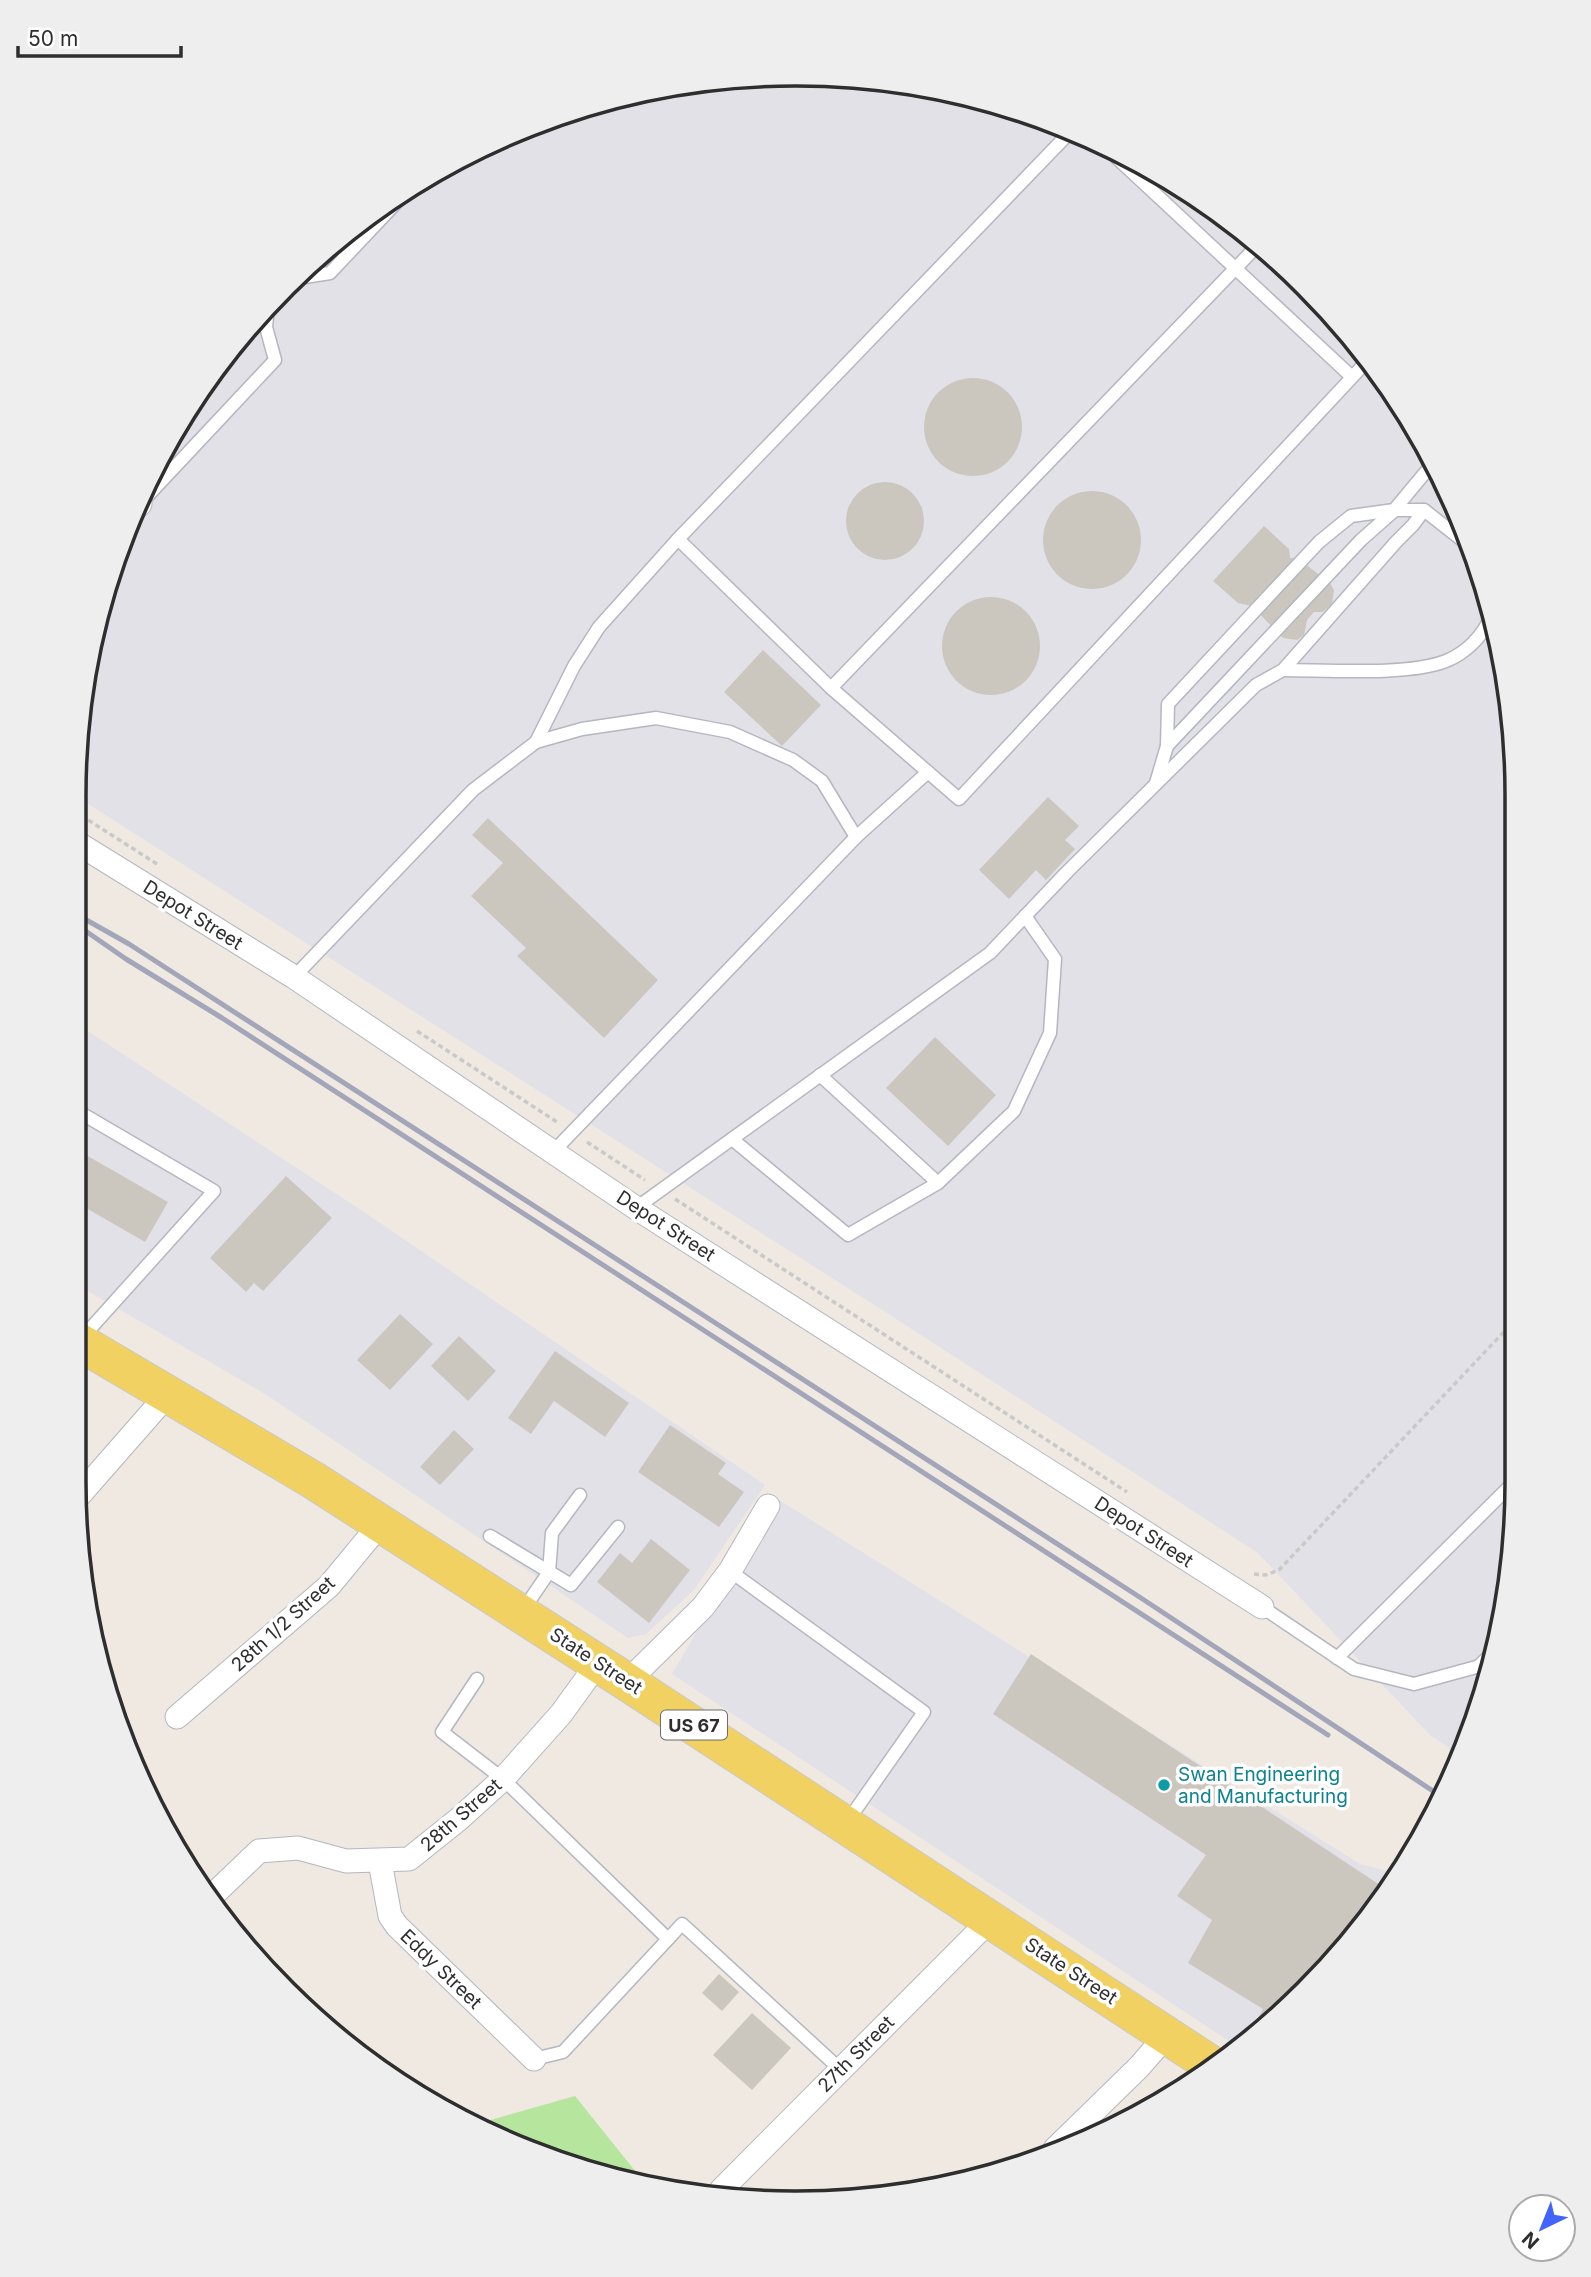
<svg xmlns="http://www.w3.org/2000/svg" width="1591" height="2277" viewBox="0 0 1591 2277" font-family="Inter,sans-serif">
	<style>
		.industrial { fill: #e3e1e8 }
		.green { fill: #b6e59e }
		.building { fill: #cbc7bf }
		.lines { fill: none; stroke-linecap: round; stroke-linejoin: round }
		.service-casing { stroke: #b4b7c1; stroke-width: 15 }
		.minor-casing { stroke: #b4b7c1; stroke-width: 25 }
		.primary-casing { stroke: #c9c9c9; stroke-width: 39 }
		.path { stroke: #c9c9c9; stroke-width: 3.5; stroke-dasharray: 5 3.5; stroke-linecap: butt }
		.service { stroke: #fff; stroke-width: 12 }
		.minor { stroke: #fff; stroke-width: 23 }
		.primary { stroke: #f2d163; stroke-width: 37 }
		.rail { stroke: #a3a6b8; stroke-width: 5 }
		.culture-dot { fill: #0f9aa8; stroke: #fff; stroke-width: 2.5 }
		.labels { text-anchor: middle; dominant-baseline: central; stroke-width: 7; stroke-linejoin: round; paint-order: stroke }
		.shield { fill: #fff; stroke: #6d6d6d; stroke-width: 2 }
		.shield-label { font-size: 18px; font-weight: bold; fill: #2e2e2e }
		.street-label { font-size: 19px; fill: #2e2e2e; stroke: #fff }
		.culture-label { font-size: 19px; fill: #0d838f; stroke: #fff; text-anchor: start }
		.rim { fill: none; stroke: #2e2e2e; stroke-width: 3.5 }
	</style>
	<rect width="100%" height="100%" fill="#efe9e1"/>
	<g class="industrial">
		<path d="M796,74L937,87L1072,129L1197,195L1306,285L1369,356L1443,476L1504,655L1517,795V1481L1504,1623L1463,1757L1430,1735L1258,1553L890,1315L74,795L87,655L112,563L170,435L285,285L395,195L520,128L655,87Z"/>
		<path d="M74,1022L361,1210L765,1485L694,1590L646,1634L628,1638L265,1394L74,1283Z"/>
		<path d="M776,1498L1360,1864L1400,1874L1396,1883L1306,1992L1241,2049L672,1674Z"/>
	</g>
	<path class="green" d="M575,2096L644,2182L519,2148L466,2122L473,2125Z"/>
	<g class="building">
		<circle cx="973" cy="427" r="49"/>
		<circle cx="885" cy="521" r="39"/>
		<circle cx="1092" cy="540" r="49"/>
		<path d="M1264,526L1289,549L1290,558H1296L1304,563L1330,583L1334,590L1332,605L1322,612H1314L1307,620L1304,635L1297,640L1283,638L1252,606L1238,603L1213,581Z"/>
		<circle cx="991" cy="646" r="49"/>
		<path d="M763,650L821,705L782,746L724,692Z"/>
		<path d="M1048,797L1079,826L1065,840L1075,849L1046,880L1036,870L1009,899L979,870Z"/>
		<path d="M488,818L658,980L604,1038L517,956L526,948L471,896L503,863L472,835Z"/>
		<path d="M935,1037L996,1095L948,1146L886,1088Z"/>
		<path d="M79,1151L168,1202L145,1242L74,1201V1159Z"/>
		<path d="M286,1176L332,1218L263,1291L254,1283L246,1292L210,1258Z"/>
		<path d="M400,1314L433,1344L390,1390L357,1360Z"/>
		<path d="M459,1336L496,1371L468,1401L431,1366Z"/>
		<path d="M555,1351L629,1403L605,1437L554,1401L531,1434L508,1418Z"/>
		<path d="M670,1425L726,1463L718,1474L744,1492L719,1527L638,1472Z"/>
		<path d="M454,1430L474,1449L440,1485L420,1467Z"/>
		<path d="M651,1539L690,1570L649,1623L597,1582L620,1553L632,1563Z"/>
		<path d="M1031,1654L1389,1891L1306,1992L1255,2037L1249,2034L1263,2009L1188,1963L1212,1920L1177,1896L1206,1855L993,1714Z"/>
		<path d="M719,1974L739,1992L722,2011L702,1993Z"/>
		<path d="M752,2013L791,2048L752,2090L713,2055Z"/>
	</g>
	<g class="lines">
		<defs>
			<g id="service">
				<path d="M1073,129L678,539L831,688L959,799L1370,358"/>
				<path d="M1104,146L1352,377"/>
				<path d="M292,279L330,273L413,185"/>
				<path d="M140,504L275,360L266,327L268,307"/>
				<path d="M1283,670C1326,670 1408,676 1446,661C1466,653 1483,636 1491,616"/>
				<path d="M831,688L1258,245"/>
				<path d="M536,742L574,666L599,627L678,539"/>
				<path d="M1167,746L1168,704L1319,542L1351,516L1394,510L1434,462"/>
				<path d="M1156,783L1167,746L1361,540L1395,510H1424"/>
				<path d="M294,977L473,790L536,742L582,729L656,718L730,732L793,760L822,781L856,837"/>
				<path d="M820,1075L938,1183L1014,1111L1050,1033L1055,959L1025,916"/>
				<path d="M74,1109L214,1191L81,1339"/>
				<path d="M732,1139L848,1235L938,1183"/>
				<path d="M553,1152L856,837L928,772"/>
				<path d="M636,1208L990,953L1067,872L1256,685L1283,670L1396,542L1413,525L1424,510L1466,543"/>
				<path d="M490,1536L571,1585L618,1527"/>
				<path d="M730,1571L924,1712L847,1822"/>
				<path d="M1262,1607L1354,1669L1414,1684L1491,1663"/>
				<path d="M523,1610L549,1572L552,1533L580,1495"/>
				<path d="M1337,1658L1517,1479"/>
				<path d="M1479,1666L1496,1649"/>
				<path d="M477,1679L442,1732L503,1779L668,1939"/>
				<path d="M534,2059L563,2052L682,1924L841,2070"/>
			</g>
			<g id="minor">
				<path d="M137,507L140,504"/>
				<path d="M74,841L294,977L636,1208L1262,1607"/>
				<path d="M76,1499L168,1394"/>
				<path d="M627,1682L703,1607L730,1571L768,1506"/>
				<path d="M177,1717L329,1586L381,1523"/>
				<path d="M380,1862L390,1916L397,1926L534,2059"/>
				<path d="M210,1900L214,1894L259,1851L298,1848L346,1861L409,1859L459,1819L503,1779L561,1714L598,1663"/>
				<path d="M1055,2149L1139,2067L1167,2035"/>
				<path d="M735,2198L721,2190L991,1919"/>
			</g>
			<path id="primary" d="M74,1339L313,1480L627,1682L1215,2067"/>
		</defs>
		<use href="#service" class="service-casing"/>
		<use href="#minor" class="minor-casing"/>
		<use href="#primary" class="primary-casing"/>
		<g class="path">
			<path d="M74,811L157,864"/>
			<path d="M417,1031L557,1122"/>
			<path d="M587,1142L645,1180"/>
			<path d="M675,1199L1127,1492"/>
			<path d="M1254,1574L1266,1575L1279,1570L1517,1318"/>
		</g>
		<use href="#service" class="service"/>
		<use href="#minor" class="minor"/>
		<use href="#primary" class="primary"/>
		<g class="rail">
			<path d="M74,913L129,944L1141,1598L1442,1797"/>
			<path d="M74,923L126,959L222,1018L1328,1735"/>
		</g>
	</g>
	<circle class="culture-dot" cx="1164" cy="1785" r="7"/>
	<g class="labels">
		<rect class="shield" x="661" y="1710.5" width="66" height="29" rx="5"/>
		<g class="shield-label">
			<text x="694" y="1725">US 67</text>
		</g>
		<g class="street-label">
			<text transform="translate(193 915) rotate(32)">Depot Street</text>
			<text transform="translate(666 1226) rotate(33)">Depot Street</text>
			<text transform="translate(1144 1532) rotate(33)">Depot Street</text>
			<text transform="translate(283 1624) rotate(-42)">28th 1/2 Street</text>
			<text transform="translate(596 1661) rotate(33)">State Street</text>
			<text transform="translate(461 1815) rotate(-41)">28th Street</text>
			<text transform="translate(441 1969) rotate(44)">Eddy Street</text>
			<text transform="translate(1071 1971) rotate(33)">State Street</text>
			<text transform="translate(856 2054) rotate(-45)">27th Street</text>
		</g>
		<g class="culture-label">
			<text x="1178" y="1774">Swan Engineering<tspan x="1178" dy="22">and Manufacturing</tspan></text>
		</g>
	</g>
	<path d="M0 0H1591V2277H0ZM795 86H796A709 709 0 0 1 1505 795V1482A709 709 0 0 1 796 2191H795A709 709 0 0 1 86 1482V795A709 709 0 0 1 795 86Z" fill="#eee" fill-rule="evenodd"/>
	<path class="rim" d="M795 86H796A709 709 0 0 1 1505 795V1482A709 709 0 0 1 796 2191H795A709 709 0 0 1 86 1482V795A709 709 0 0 1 795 86Z"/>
	<g transform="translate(1542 2228) rotate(223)"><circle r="33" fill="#ffffff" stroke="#ababab" stroke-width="2"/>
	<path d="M0-5L12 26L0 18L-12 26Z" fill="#4264fb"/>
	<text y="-10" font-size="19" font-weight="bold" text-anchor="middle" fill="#2e2e2e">N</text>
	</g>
	<path d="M18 46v10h163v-10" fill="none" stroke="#2e2e2e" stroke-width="3.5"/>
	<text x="28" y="46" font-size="21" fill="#2e2e2e" stroke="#ffffff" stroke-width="5" paint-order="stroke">50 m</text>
</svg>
